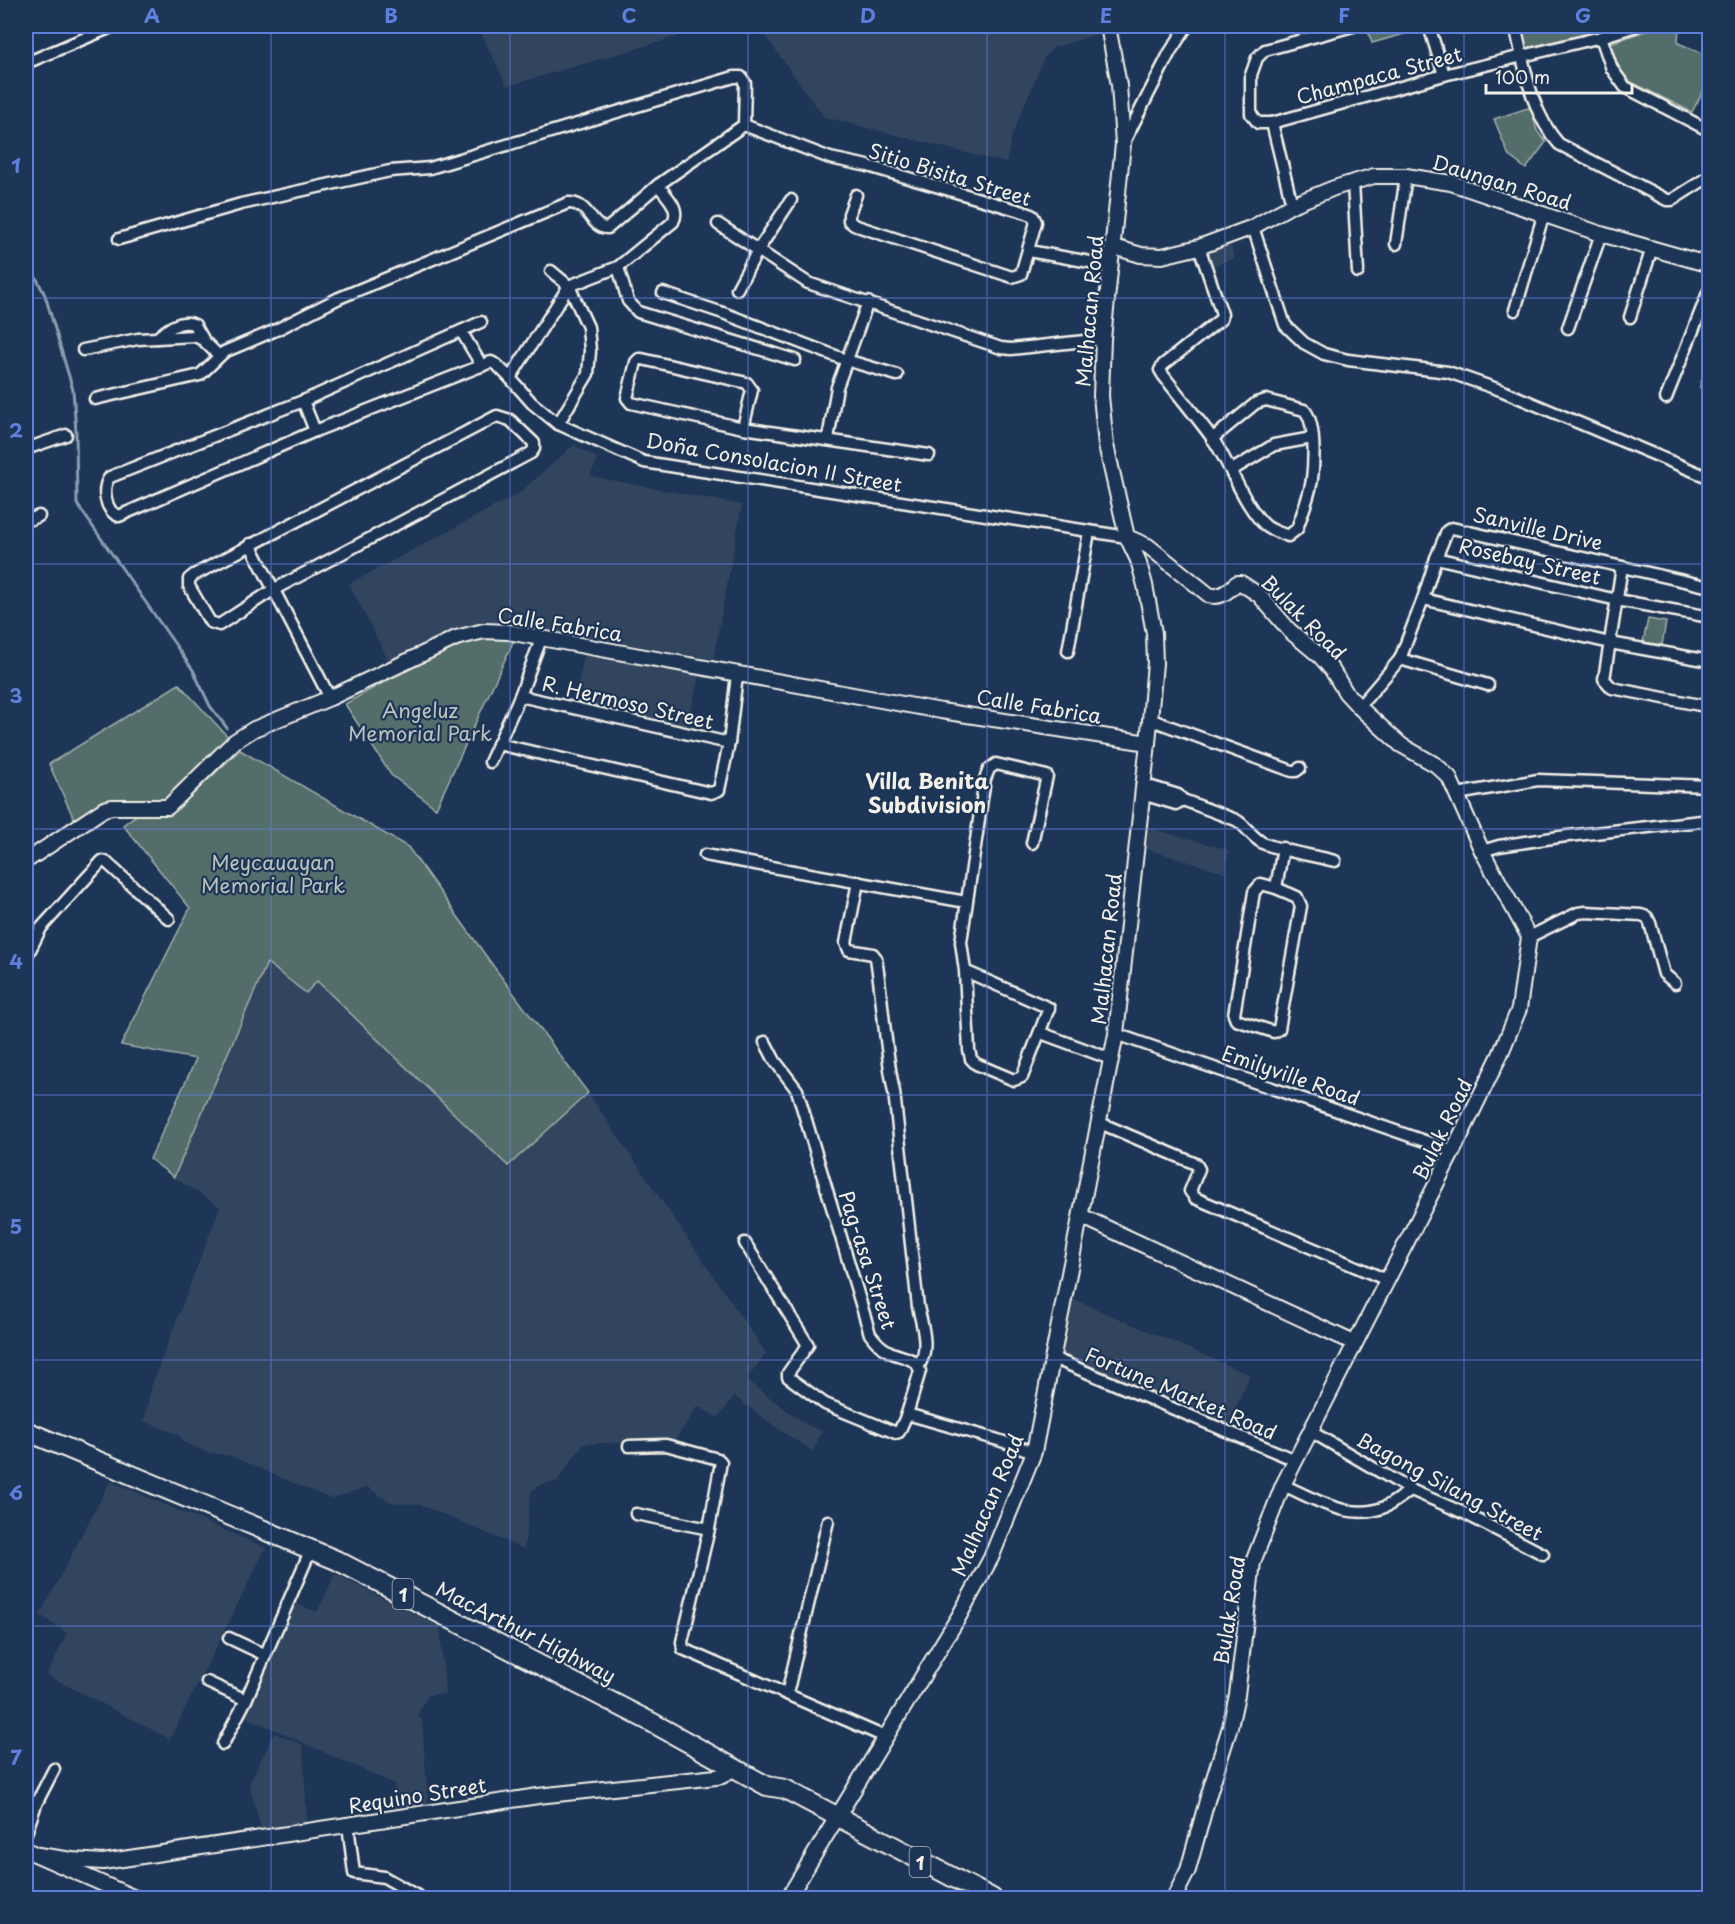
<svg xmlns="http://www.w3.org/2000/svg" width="1735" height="1924" viewBox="0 0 1735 1924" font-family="'Playpen Sans',sans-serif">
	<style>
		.built { fill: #32455e }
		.green { fill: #536d6a; stroke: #a4afa9; stroke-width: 1.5 }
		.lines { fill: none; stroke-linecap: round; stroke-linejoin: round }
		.stream { stroke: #8a9eb0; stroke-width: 3 }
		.street-casing { stroke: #f4f1e8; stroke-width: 15 }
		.secondary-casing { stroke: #f4f1e8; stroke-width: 18 }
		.highway-casing { stroke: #f4f1e8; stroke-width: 22 }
		.street { stroke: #1d3557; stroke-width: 10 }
		.secondary { stroke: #1d3557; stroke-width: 14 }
		.highway { stroke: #1d3557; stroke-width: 18 }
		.grid { fill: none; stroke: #5e7fdd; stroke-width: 1.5; stroke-opacity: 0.55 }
		.labels { text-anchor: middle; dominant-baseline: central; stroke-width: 4.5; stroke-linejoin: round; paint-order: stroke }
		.shield { fill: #1d3557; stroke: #b4b9bc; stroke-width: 1.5 }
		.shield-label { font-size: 18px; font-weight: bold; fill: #f4f1e8 }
		.street-label { font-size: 20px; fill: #f4f1e8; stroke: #1d3557 }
		.park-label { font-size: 20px; fill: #bcc3bc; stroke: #1d3557 }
		.neighbourhood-label { font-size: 21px; font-weight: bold; fill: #f4f1e8; stroke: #1d3557 }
		.neatline { fill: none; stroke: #5e7fdd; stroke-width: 2 }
		.grid-label { font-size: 20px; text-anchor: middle; font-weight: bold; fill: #5e7fdd }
	</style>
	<rect width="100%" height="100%" fill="#1d3557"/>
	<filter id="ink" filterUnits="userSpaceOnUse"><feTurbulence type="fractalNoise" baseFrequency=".0167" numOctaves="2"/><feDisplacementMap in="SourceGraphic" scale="12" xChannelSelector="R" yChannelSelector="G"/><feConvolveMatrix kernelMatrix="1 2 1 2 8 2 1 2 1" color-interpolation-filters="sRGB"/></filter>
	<g filter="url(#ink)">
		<g class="built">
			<path d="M478,26H714L507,86Z"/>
			<path d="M758,26H1094L1096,35L1054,47L1044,58L1012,135L1006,163L824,117Z"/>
			<path d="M1230,244L1235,258L1211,267L1206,253Z"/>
			<path d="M574,445L598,459L590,476L742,505L713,659L519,625L465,628L389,662L349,584L518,494Z"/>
			<path d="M585,652L700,673L687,727L574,702Z"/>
			<path d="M1150,828L1229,850L1225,873L1144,848Z"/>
			<path d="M267,963L292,984L317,981L508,1166L588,1093L766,1353L746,1380L807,1425L822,1431L813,1451L784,1433L734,1396L718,1418L698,1406L675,1440L583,1444L557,1481L539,1485L531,1492L524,1549L419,1504L392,1503L367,1487L331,1499L231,1456L209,1453L183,1442L179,1435L144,1421L151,1387L220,1207L174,1177Z"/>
			<path d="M1071,1298L1250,1375L1228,1426L1061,1356Z"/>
			<path d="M112,1482L266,1548L170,1739L47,1675L67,1633L40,1615L108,1485Z"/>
			<path d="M335,1574L440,1627L445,1694L428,1695L417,1716L422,1720L428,1803L395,1809L394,1784L244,1716L291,1602L317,1612Z"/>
			<path d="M274,1733L303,1745L307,1824L262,1833L249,1784Z"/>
		</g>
		<g class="green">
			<path d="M1375,26H1428L1429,27L1372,43L1368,31Z"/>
			<path d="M1519,26H1591L1593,33L1525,52Z"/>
			<path d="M1660,26H1679L1678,43L1709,56V80L1692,112L1625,79L1608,44Z"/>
			<path d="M1531,107L1537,131L1546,142L1526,169L1509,156L1494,119Z"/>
			<path d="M1648,619L1666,622L1662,645L1643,642Z"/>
			<path d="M485,636L515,638L436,808L391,775L345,704L447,647Z"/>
			<path d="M179,684L229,738L163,802L107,801L74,819L49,764Z"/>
			<path d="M240,750L408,847L494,967L588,1093L508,1166L317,981L306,993L267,963L174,1177L150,1159L196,1059L121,1045L190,908L123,825C142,809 146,811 169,816Z"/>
		</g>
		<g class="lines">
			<path class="stream" d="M26,258L45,295L73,390L76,432L77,504L193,670L210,706L227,728"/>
			<defs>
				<g id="street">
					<path d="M1429,26L1444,75"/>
					<path d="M1515,26C1525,66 1530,112 1559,144L1667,200H1672L1710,176"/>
					<path d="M1601,37L1612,69L1625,87L1710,131"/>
					<path d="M26,63L114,26"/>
					<path d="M1272,123L1444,75L1601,37L1636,26"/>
					<path d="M744,125L830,158L868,166L1027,213L1033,216L1036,222L1021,274L1012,277L854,225L849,221V214L856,195"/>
					<path d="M1123,144L1170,52L1187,26"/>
					<path d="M1353,182L1358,272"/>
					<path d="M658,185C666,196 681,208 673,222L618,267L569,286L510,378L532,403L558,424L644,462L1127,537"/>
					<path d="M1292,205L1272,123H1258L1251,114V75L1257,58L1265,50L1353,26"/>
					<path d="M718,224L808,283L1001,348L1011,349L1103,339"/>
					<path d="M1253,227L1285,325L1304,343L1324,354L1348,360L1448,372L1503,391L1710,478"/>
					<path d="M1396,244L1406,176"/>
					<path d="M1199,247L1222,314L1221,319L1163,365L1160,370L1163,375C1179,396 1197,417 1212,438C1230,463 1244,507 1266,526C1272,531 1281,533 1288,536L1297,529C1302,513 1310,495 1312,479C1314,463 1316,421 1304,410L1266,400L1256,403L1212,439"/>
					<path d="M1029,251L1112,266"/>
					<path d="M618,267L628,301L638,312L795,360"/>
					<path d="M551,271L569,286L588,327L590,351L588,374L558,424"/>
					<path d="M737,289L758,250L791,200"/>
					<path d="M663,293L723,313L846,360L897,375"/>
					<path d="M1515,310L1544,213"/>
					<path d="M1630,317L1652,248"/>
					<path d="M481,322L303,401L110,477C101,487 105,512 119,516L315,431L491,362L497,365L510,378"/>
					<path d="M1568,328L1601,234"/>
					<path d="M461,331L482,366"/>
					<path d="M157,338C167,329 182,318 195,325L203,339"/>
					<path d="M83,350L138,339L195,336L203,340L219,356"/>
					<path d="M1710,377L1707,386L1710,391"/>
					<path d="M1666,398L1710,288"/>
					<path d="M95,399L200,375L224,352L276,330L339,298L568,203C590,202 590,229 608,228L658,185L744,125L745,83L741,77H734L430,168L390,171L241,204L119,239"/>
					<path d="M303,401L315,431"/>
					<path d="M497,416L510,420L534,443V449L531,453L273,590L219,625L210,622L189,586V579L194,575Z"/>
					<path d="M743,428L752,390L747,383L642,359H639L636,362L627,398L631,403L743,428L929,455"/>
					<path d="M828,439L837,387L868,302"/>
					<path d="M26,449L66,435"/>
					<path d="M1232,470L1274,445L1312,438"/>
					<path d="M26,521L39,516"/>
					<path d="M250,544L330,698"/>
					<path d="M1436,558L1617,600L1710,617"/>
					<path d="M1622,567L1604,679L1612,688L1710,707"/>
					<path d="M26,594H27"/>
					<path d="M1423,599L1610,643L1710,661"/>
					<path d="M1068,651L1089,532"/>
					<path d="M1400,659L1488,685"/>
					<path d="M520,696L729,743"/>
					<path d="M1359,707L1400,659L1423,599L1436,558L1447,531L1452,528L1710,587"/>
					<path d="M1149,719L1292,771H1296L1300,768"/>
					<path d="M498,744L711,793L719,790L729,743L737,675"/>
					<path d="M490,762L520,696L541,639"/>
					<path d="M1142,784L1178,795L1183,800L1236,820C1247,826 1252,839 1265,844C1287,852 1312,855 1335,861"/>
					<path d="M1142,794L1176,804L1183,800"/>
					<path d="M1457,794L1538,780L1710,786"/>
					<path d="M1482,851L1499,846L1559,837L1710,820"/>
					<path d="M705,855L966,902"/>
					<path d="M858,882L846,943L849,950L873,954L876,958C883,1003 885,1048 894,1092L918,1307C922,1324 930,1349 919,1365"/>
					<path d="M1261,884L1276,888L1297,897L1301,906L1279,1029L1274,1032L1236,1020L1234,1015L1254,892Z"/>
					<path d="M1276,888L1283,848"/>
					<path d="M1529,937L1578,913L1586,912L1641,915L1647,917L1650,923L1664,974L1675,983"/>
					<path d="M26,958L41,928L102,861L106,862L169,919"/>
					<path d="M965,971L1049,1008L1022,1077L1014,1080L976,1064L971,1059L969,1050L965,971L961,942L985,779L989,769L996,764L1047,776L1032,843"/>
					<path d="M1041,1033L1111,1059"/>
					<path d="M1116,1034L1453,1151"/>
					<path d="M765,1042L775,1061L797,1090L870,1334C875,1341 880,1347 888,1351C900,1358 916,1356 920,1371L907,1414L998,1440L1034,1452"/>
					<path d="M1100,1123L1196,1164L1199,1169L1190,1191L1195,1198L1387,1280"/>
					<path d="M745,1243L808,1345L788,1373V1377L825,1404L896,1433L899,1432L907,1414"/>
					<path d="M1053,1358L1295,1460"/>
					<path d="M1310,1431L1411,1490L1466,1514L1543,1554"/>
					<path d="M629,1446L666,1445L718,1459L721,1462L709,1529L682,1642L683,1649L885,1737"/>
					<path d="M1283,1485C1315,1499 1351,1523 1387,1506C1395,1502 1403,1495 1411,1490"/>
					<path d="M636,1514L709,1529"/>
					<path d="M229,1638L265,1655"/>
					<path d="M207,1682L246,1700"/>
					<path d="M787,1694L828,1521"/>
					<path d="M223,1744L246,1700L311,1549"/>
					<path d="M348,1825L354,1873L384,1877L421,1898"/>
					<path d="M26,1833L36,1804L54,1769"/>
				</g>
				<g id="secondary">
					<path d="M1114,247L1141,255L1162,256L1199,247L1253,227L1292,205L1334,188L1374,176H1406L1451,183L1601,234L1710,265"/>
					<path d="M1127,537L1148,546L1209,595C1222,599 1228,590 1237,583H1241L1259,595L1290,631L1320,656L1332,670L1346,693L1359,707L1401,745L1436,765L1449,777L1482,851L1529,937L1519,1009L1500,1055L1453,1151L1283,1485L1253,1562L1237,1695L1230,1727L1208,1797L1188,1870L1174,1898"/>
					<path d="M26,861L104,809L112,807H168L235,741L254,729L330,698L456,638L484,631L508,632L941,711L1148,743"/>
					<path d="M1081,1216L1354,1343"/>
					<path d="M26,1850L135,1898"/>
					<path d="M39,1855L72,1860L103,1862L538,1796L716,1777L722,1776L734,1768"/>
					<path d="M788,1898L958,1618L991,1558L1034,1452L1116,1034L1148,743L1155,663L1154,633L1145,585L1138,560L1127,537L1106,445L1101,396L1103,339L1123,144L1119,85L1108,26"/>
				</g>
				<path id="highway" d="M26,1431L336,1560L651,1722L767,1786L785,1789L992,1898"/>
			</defs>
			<use href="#street" class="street-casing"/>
			<use href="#secondary" class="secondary-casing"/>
			<use href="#highway" class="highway-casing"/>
			<use href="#street" class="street"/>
			<use href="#secondary" class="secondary"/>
			<use href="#highway" class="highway"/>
		</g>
	</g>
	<path class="grid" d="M271,26V1898M510,26V1898M748,26V1898M987,26V1898M1225,26V1898M1464,26V1898M26,298H1710M26,564H1710M26,829H1710M26,1095H1710M26,1360H1710M26,1626H1710"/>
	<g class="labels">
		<g class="shield">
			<rect x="392.5" y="1579" width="21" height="30" rx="4.5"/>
			<rect x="909.5" y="1847" width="21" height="30" rx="4.5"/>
		</g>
		<g class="shield-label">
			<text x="403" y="1594">1</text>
			<text x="920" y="1862">1</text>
		</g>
		<g class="street-label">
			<text transform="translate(1379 75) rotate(-15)">Champaca Street</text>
			<text transform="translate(950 174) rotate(17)">Sitio Bisita Street</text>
			<text transform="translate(1502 182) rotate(17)">Daungan Road</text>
			<text transform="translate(1089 311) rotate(-85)">Malhacan Road</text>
			<text transform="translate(774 462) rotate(10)">Doña Consolacion II Street</text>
			<text transform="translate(1538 528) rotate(13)">Sanville Drive</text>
			<text transform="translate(1530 561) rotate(13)">Rosebay Street</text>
			<text transform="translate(1304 617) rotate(45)">Bulak Road</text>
			<text transform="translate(560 624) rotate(9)">Calle Fabrica</text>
			<text transform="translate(628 702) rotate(13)">R. Hermoso Street</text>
			<text transform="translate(1039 706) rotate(9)">Calle Fabrica</text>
			<text transform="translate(1106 949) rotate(-84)">Malhacan Road</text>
			<text transform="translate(1291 1075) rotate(19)">Emilyville Road</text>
			<text transform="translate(1442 1129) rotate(-64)">Bulak Road</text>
			<text transform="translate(868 1260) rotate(72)">Pag-asa Street</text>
			<text transform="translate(1181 1393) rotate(23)">Fortune Market Road</text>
			<text transform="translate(1450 1486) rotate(28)">Bagong Silang Street</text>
			<text transform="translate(987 1505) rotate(-67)">Malhacan Road</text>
			<text transform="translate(1229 1610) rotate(-81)">Bulak Road</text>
			<text transform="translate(526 1632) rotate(27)">MacArthur Highway</text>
			<text transform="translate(417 1795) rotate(-9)">Requino Street</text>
		</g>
		<g class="park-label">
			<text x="420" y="710">Angeluz<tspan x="420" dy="23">Memorial Park</tspan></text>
			<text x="273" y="862">Meycauayan<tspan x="273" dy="23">Memorial Park</tspan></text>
		</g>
		<g class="neighbourhood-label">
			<text x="927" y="780">Villa Benita<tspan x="927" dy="24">Subdivision</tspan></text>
		</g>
	</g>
	<rect width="1735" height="1924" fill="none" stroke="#1d3557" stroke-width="66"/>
	<path d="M1486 84v9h146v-9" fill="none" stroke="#f4f1e8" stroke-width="3"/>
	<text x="1495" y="84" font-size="18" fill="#f4f1e8" stroke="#1d3557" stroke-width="4.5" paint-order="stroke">100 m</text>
	<rect x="33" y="33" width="1669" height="1858" class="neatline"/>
	<g class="grid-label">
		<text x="152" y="23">A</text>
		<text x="391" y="23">B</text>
		<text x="629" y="23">C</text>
		<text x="868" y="23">D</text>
		<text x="1106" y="23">E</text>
		<text x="1344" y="23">F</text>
		<text x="1583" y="23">G</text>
		<text x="16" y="173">1</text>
		<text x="16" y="438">2</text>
		<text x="16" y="703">3</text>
		<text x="16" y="969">4</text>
		<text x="16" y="1234">5</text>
		<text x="16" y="1500">6</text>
		<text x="16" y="1765">7</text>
	</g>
</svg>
